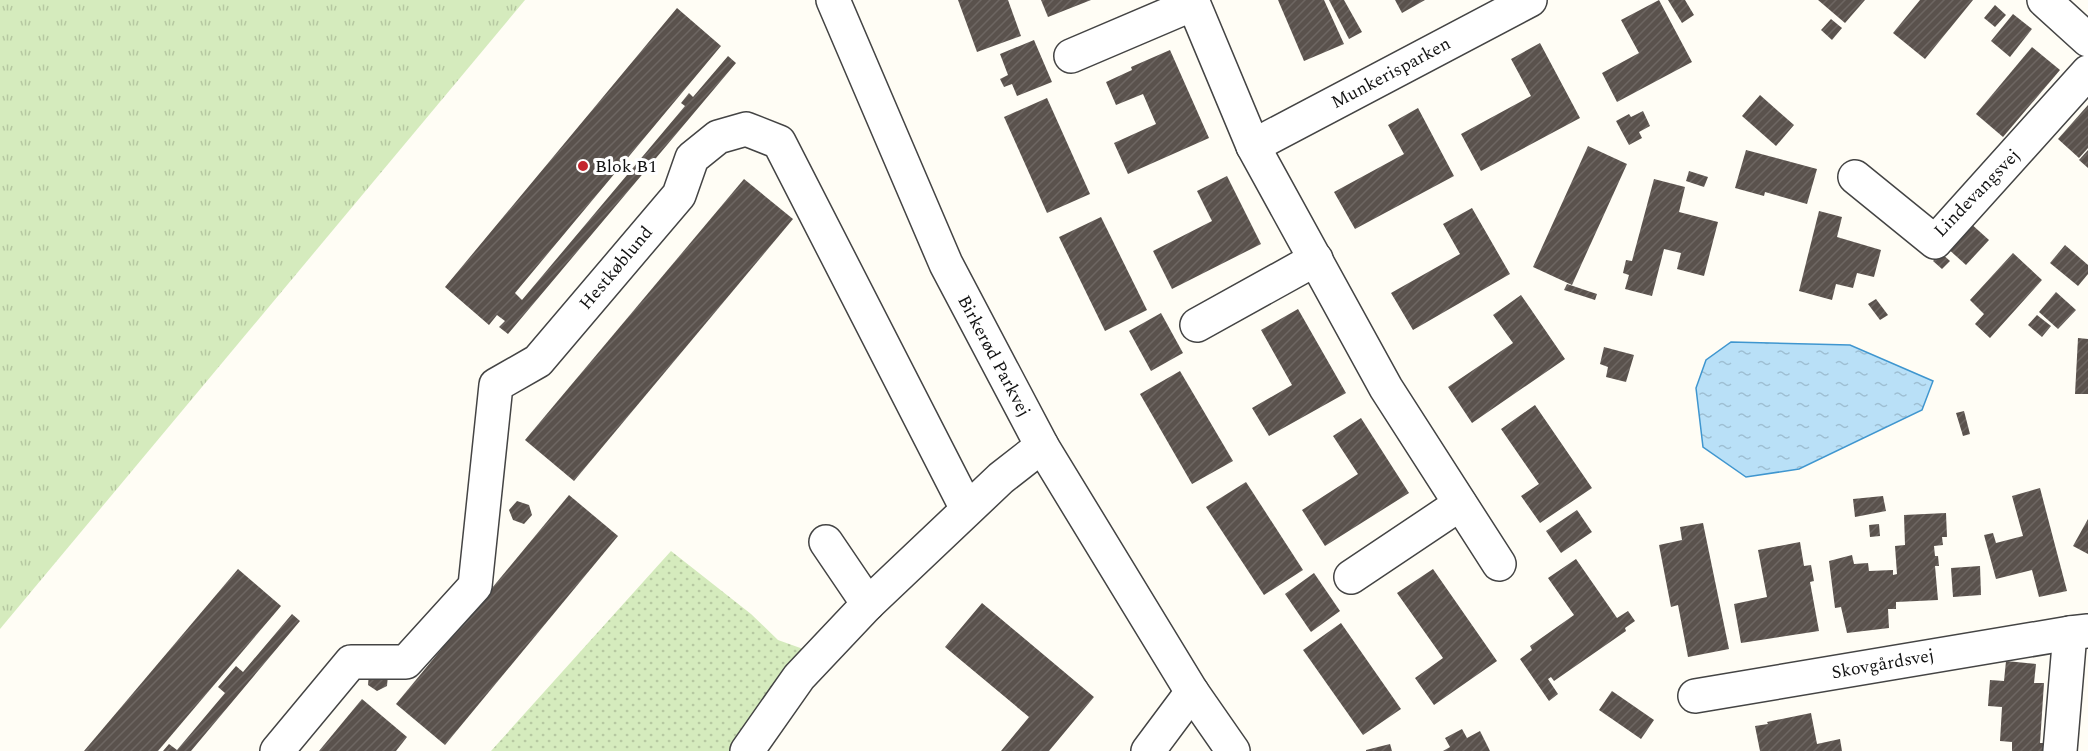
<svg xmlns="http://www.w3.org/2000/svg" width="2088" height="751" viewBox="0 0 2088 751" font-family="Spectral,serif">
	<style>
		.grass { fill: url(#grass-tufts) }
		.park { fill: url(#park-dots) }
		.water { fill: url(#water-ripples); stroke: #3f96cf; stroke-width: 1.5 }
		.building { fill: url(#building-hatch) }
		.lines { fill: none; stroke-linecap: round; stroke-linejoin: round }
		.minor-casing { stroke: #444; stroke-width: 36 }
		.minor { stroke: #fff; stroke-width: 33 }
		.poi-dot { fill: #c4262e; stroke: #fff; stroke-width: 2 }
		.labels { text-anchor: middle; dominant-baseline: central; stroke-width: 6; stroke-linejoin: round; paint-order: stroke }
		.street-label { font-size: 18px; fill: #111; stroke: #fff }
		.poi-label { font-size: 18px; fill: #111; stroke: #fff; text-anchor: start }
	</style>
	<defs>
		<pattern id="grass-tufts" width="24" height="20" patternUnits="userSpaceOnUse" patternTransform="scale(1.5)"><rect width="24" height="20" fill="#d5ebbd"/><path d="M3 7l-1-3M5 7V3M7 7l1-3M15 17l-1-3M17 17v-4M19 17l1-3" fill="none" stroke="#b6c8a1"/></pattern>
		<pattern id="park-dots" width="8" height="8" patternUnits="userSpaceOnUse" patternTransform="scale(1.5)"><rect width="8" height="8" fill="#d5ebbd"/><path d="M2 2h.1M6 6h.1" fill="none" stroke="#b6c8a1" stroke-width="1.8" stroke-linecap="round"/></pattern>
		<pattern id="water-ripples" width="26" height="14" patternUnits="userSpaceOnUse" patternTransform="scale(1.5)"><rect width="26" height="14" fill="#b9e0f7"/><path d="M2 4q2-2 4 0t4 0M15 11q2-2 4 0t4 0" fill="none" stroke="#9ebfd3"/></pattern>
		<pattern id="building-hatch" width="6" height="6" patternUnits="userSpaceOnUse" patternTransform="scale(1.5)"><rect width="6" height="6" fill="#5a524d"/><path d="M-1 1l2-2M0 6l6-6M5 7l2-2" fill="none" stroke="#6d6662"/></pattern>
	</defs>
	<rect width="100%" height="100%" fill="#fffdf5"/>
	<path class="grass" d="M0,0H525L0,629Z"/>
	<path class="park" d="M671,551L751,614L778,640L806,650L739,751H491Z"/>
	<path class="water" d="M1731,342L1850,345L1933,381L1922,410L1799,469L1746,477L1703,447L1696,388L1706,360Z"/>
	<g class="building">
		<path d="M958,0H1008L1021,36L977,52Z"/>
		<path d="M1041,0H1091L1048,17Z"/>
		<path d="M1278,0H1324L1344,44L1304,61Z"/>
		<path d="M1329,0H1344L1362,32L1349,39Z"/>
		<path d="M1395,0H1425L1402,13Z"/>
		<path d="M1659,0L1692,62L1617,102L1602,73L1639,53L1621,20Z"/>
		<path d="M1668,0H1685L1694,15L1682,23Z"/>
		<path d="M1818,0H1865L1845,23Z"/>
		<path d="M1920,0H1973L1925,59L1893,33Z"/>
		<path d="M1995,5L2006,15L1995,27L1984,18Z"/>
		<path d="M677,8L721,46L515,293L522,300L685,106L681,103L689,93L693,97L728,56L736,63L508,334L499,327L505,321L497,315L489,325L445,287Z"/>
		<path d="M2013,14L2032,29L2010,57L1991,41Z"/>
		<path d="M1831,19L1842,28L1832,40L1821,30Z"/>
		<path d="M1034,40L1052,82L1017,96L1012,84L1004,87L1000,79L1008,75L1000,54Z"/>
		<path d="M1540,43L1580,118L1481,171L1461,134L1531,96L1511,59Z"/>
		<path d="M2032,47L2060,70L2003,137L1976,114Z"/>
		<path d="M1170,50L1209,138L1128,174L1114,143L1156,124L1143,94L1116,105L1106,82L1132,70L1131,67Z"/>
		<path d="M1760,95L1794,125L1776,146L1742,116Z"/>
		<path d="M1047,98L1090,194L1047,213L1004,117Z"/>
		<path d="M2088,105V148L2079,158L2058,139Z"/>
		<path d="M1418,108L1454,176L1355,229L1334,192L1404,154L1388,125Z"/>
		<path d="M1643,111L1650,126L1639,132L1642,138L1629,145L1616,121L1629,114L1631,117Z"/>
		<path d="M1588,146L1627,164L1572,285L1533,267Z"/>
		<path d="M1746,150L1817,169L1807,204L1765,192L1764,196L1735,188Z"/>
		<path d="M2088,150V168L2079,160Z"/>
		<path d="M1689,171L1708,177L1704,187L1686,181Z"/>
		<path d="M1227,176L1261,244L1172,289L1153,251L1212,221L1197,191Z"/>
		<path d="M744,179L793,219L574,481L525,440Z"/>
		<path d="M1654,179L1685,187L1679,212L1718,222L1704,276L1677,269L1681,253L1664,249L1652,296L1625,289L1629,275L1623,273L1626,260L1632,261Z"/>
		<path d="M1472,208L1510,274L1413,330L1391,293L1460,254L1443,224Z"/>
		<path d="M1819,211L1842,217L1837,237L1881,250L1874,277L1857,273L1853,288L1836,284L1832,300L1799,291Z"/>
		<path d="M1101,217L1147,310L1105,331L1059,237Z"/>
		<path d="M1969,222L1989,240L1966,265L1946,247Z"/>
		<path d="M2065,245L2088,265V274L2078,286L2050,263Z"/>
		<path d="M1941,253L1950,261L1942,269L1933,261Z"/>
		<path d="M2013,253L2042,280L1990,338L1975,324L1984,314L1970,300Z"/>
		<path d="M1567,284L1597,294L1595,300L1564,290Z"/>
		<path d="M2056,292L2076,310L2058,329L2039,312Z"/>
		<path d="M1521,295L1565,359L1472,423L1448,387L1513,343L1493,315Z"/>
		<path d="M1876,299L1888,315L1880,320L1868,304Z"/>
		<path d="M1298,309L1346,393L1269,436L1252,408L1292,385L1261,330Z"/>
		<path d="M1161,313L1183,353L1151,371L1129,331Z"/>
		<path d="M2037,315L2051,326L2042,337L2028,325Z"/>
		<path d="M2078,338L2088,339V394H2075Z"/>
		<path d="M1604,347L1634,355L1626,382L1606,377L1608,367L1600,364Z"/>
		<path d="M1180,371L1233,461L1192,484L1140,394Z"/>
		<path d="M1535,405L1592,488L1540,523L1521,496L1539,484L1501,429Z"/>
		<path d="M1964,411L1970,434L1963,436L1956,413Z"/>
		<path d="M1361,418L1409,493L1325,546L1302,510L1358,474L1333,436Z"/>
		<path d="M1246,482L1303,570L1264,595L1206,507Z"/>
		<path d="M2040,488L2067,591L2039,597L2032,570L1996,579L1984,535L1993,533L1996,543L2023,536L2012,496Z"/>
		<path d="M569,495L618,536L445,745L396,704Z"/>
		<path d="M1883,496L1886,511L1855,517L1853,499Z"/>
		<path d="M517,501L529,505L532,515L524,524L513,520L509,510Z"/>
		<path d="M1577,510L1592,532L1561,553L1546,531Z"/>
		<path d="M1946,513L1947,537H1942L1943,545L1934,546L1935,556H1938L1939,566H1935L1938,600L1896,602V609H1888L1889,628L1847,633L1841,607L1835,608L1829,561L1852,555L1854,564L1868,563L1869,571L1893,570V575L1897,574L1895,546L1905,545L1904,515Z"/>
		<path d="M2088,519V554L2073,546Z"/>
		<path d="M1703,523L1729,649L1688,657L1678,605L1671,607L1659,545L1682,540L1680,527Z"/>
		<path d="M1879,524L1880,536L1870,537L1869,525Z"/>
		<path d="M1800,542L1804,566L1811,565L1814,581L1810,582L1819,631L1741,643L1734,604L1767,597L1758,550Z"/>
		<path d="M1576,559L1617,618L1628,611L1635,621L1625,628L1626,631L1554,681L1551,677L1548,679L1558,694L1549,701L1520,659L1532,650L1530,646L1574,615L1548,578Z"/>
		<path d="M1980,566L1981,595L1953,597L1951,568Z"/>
		<path d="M238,569L281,606L158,751H84Z"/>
		<path d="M1433,569L1497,661L1434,705L1415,678L1443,658L1397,593Z"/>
		<path d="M1314,573L1340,611L1311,632L1285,594Z"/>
		<path d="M982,603L1094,697L1049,751H1001L1029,717L945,647Z"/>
		<path d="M292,614L300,621L191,751H163L169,744L177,750L225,693L218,687L236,666L243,672Z"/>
		<path d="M1341,623L1401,709L1363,735L1303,650Z"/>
		<path d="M2006,661L2036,664L2034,683H2044L2040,743H2049V751H2012V742L2000,741L2002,707L1988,706L1990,680L2004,681Z"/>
		<path d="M369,673L388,675L387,686L377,691L368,685Z"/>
		<path d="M1612,691L1654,720L1641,739L1599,710Z"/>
		<path d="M362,699L407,737L396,751H319Z"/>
		<path d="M1811,713L1817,744L1840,739L1842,751H1760L1755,726L1768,724L1767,722Z"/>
		<path d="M1462,729L1467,738L1480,731L1490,751H1443L1450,747L1445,738Z"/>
		<path d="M1390,744L1392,751H1366V750Z"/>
	</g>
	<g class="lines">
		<defs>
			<g id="minor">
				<path d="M833,0L946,264L1042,446L1192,692L1233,751"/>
				<path d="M1192,0L1253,146L1386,388L1499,564"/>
				<path d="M2044,0L2088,40"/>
				<path d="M1071,56L1193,4"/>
				<path d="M1253,146L1530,0"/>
				<path d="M1855,177L1935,242L2088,72"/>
				<path d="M1197,325L1316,259"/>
				<path d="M826,542L868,604"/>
				<path d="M1351,577L1460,504"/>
				<path d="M1695,696L2070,633L2088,631"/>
				<path d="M277,751L351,662H406L475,586L496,385L538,361L679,195L692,158L718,137L746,129L779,142L967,509"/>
				<path d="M747,751L799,677L868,604L1001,478L1042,446"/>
				<path d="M1148,751L1192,692"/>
				<path d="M2060,751L2070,633"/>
			</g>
		</defs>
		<use href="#minor" class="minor-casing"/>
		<use href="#minor" class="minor"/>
	</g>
	<circle class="poi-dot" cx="583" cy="166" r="6"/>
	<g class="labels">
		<g class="street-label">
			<text transform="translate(1391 73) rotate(-28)">Munkerisparken</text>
			<text transform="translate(1977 193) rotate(-46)">Lindevangsvej</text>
			<text transform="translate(616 268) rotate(-50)">Hestkøblund</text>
			<text transform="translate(994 356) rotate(62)">Birkerød Parkvej</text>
			<text transform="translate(1883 664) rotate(-10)">Skovgårdsvej</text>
		</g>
		<g class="poi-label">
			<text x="595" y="166">Blok B1</text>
		</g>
	</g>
</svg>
